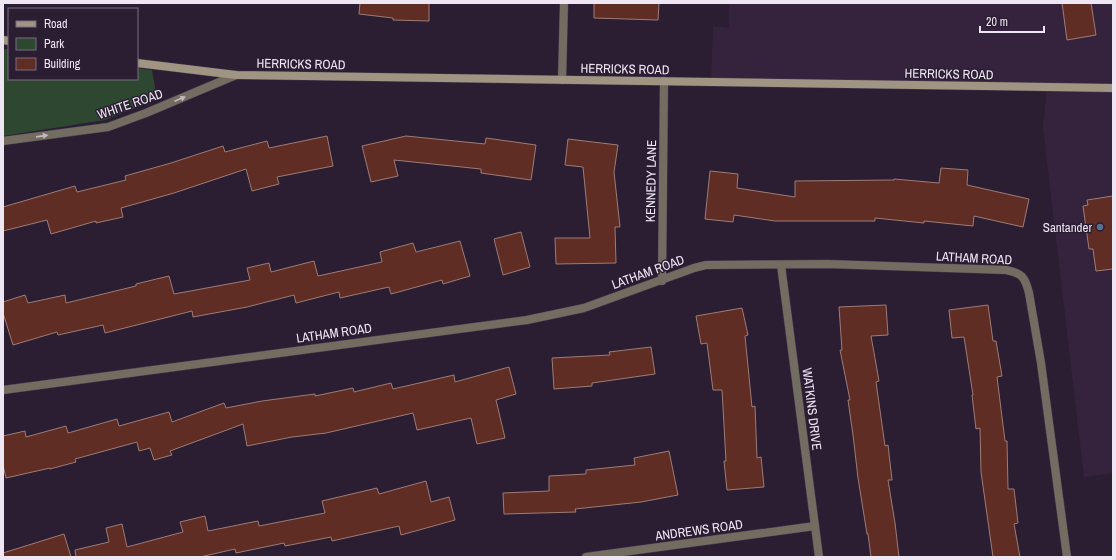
<svg xmlns="http://www.w3.org/2000/svg" width="1116" height="560" viewBox="0 0 1116 560" font-family="'Archivo Narrow',sans-serif">
	<style>
		.built { fill: #35233e }
		.green { fill: #2d4731 }
		.building { fill: #602d25; stroke: #9d7c75 }
		.lines { fill: none; stroke-linecap: round; stroke-linejoin: round }
		.street-casing { stroke: #463a4e; stroke-width: 9 }
		.secondary-casing { stroke: #463a4e; stroke-width: 9 }
		.street { stroke: #726c61; stroke-width: 8 }
		.secondary { stroke: #9f9582; stroke-width: 8 }
		.oneway { fill: #c3bbc1 }
		.service-dot { fill: #5c6f8a; stroke: #2b1e33; stroke-width: 1.5 }
		.labels { text-anchor: middle; dominant-baseline: central; stroke-width: 3; stroke-linejoin: round; paint-order: stroke }
		.street-label { font-size: 13px; fill: #efe6f4; stroke: #2b1e33 }
		.poi-label { font-size: 13px; fill: #efe6f4; stroke: #2b1e33; text-anchor: end }
	</style>
	<rect width="100%" height="100%" fill="#2b1e33"/>
	<path class="built" d="M729,3H1113V473L1084,477L1043,127L1047,87L711,82L713,26L729,28Z"/>
	<path class="green" d="M3,49H9V79H137V68L152,70L157,99L105,120L3,136Z"/>
	<g class="building">
		<path d="M360,3H429V21L393,20V18L359,14Z"/>
		<path d="M594,3H659L658,20L594,18Z"/>
		<path d="M1062,3H1091L1096,35L1067,40Z"/>
		<path d="M327,136L333,166L277,177L279,184L252,191L246,169L174,193L121,208L123,217L96,223V221L51,234L47,220L3,231V207L75,186L77,192L126,180L125,176L171,163L223,146L225,152L267,141L269,148Z"/>
		<path d="M406,136L485,144L486,138L536,145L531,180L481,173V169L394,160L398,176L371,182L362,146Z"/>
		<path d="M568,139L618,145L614,172L620,227H615L616,263L556,264L555,238H590L583,167L565,165Z"/>
		<path d="M941,168L968,170L967,185L1029,199L1023,227L974,216L973,226L924,221V223L875,218V221H775L734,215L733,222L705,219L710,171L738,174L737,188L795,197V181L894,180V179L939,183Z"/>
		<path d="M1113,196V269L1096,271L1093,249H1089L1083,206L1088,205L1087,200Z"/>
		<path d="M521,232L530,267L503,275L494,239Z"/>
		<path d="M460,241L470,276L443,284L442,280L391,294L389,287L340,298L339,292L296,303L294,295L247,307L193,317L192,311L105,333L103,325L58,335L57,332L13,345L3,313V302L25,295L28,303L65,295L66,303L136,286V284L169,276L174,294L250,280L247,268L269,263L271,272L314,261L318,276L382,262L380,252L413,243L416,252Z"/>
		<path d="M886,305L888,335L871,336L879,381L876,382L885,446L888,445L892,480H888L895,523L899,557H871L868,534H867L858,478L853,435L848,400H850L840,350H842L839,307Z"/>
		<path d="M988,305L993,341H996L1002,376L997,377L1005,441H1007L1008,489H1014L1018,523L1014,524L1020,557H993L981,472L980,428L976,429L972,395H973L964,337L952,338L949,310Z"/>
		<path d="M742,308L748,335L745,336L752,407L755,406L757,458L761,457L764,487L727,490L724,461H726L722,390H713L707,343L701,344L696,316Z"/>
		<path d="M651,347L655,374L592,383V386L554,389L552,358L610,355L609,352Z"/>
		<path d="M509,367L516,394L496,400L505,438L477,444L471,418L417,430L413,413L326,433L292,437L247,446L243,424L170,451L172,455L154,460L150,448L139,451L137,442L75,459L76,462L50,469V468L6,478L3,465V436L25,431L26,437L66,426L68,433L117,419L119,426L169,412L172,422L224,403L226,408L262,401L315,394V396L353,388L354,392L391,383L393,389L454,375L455,382Z"/>
		<path d="M669,451L678,495L641,502L575,509L576,512L504,514L503,493L549,491V476L586,474V470L635,465L634,458Z"/>
		<path d="M426,481L431,502L449,497L455,520L401,535L399,526L332,541L331,537L285,546L284,543L236,553L235,549L200,557H76L75,550L109,542L106,528L122,524L127,547L183,532L180,522L205,516L208,531L258,521L259,526L325,513L322,501L377,488L379,494Z"/>
		<path d="M64,534L71,557H3V553Z"/>
	</g>
	<g class="lines">
		<defs>
			<g id="street">
				<path d="M562,80L564,3"/>
				<path d="M3,141L108,127L146,113L236,75"/>
				<path d="M781,265L819,557"/>
				<path d="M662,281L664,81"/>
				<path d="M3,390L527,320L584,308L694,268L706,265L828,264L1006,270C1022,273 1025,277 1029,293L1041,363L1067,557"/>
				<path d="M586,557L815,526"/>
			</g>
			<g id="secondary">
				<path d="M3,40L9,41"/>
				<path d="M137,63L236,75L1113,88"/>
			</g>
		</defs>
		<use href="#street" class="street-casing"/>
		<use href="#secondary" class="secondary-casing"/>
		<use href="#street" class="street"/>
		<use href="#secondary" class="secondary"/>
	</g>
	<defs><path id="oneway-solid" d="M-6-.8H1V-3.2L6.5 0L1 3.2V.8H-6Z"/></defs>
	<g class="oneway">
		<use href="#oneway-solid" transform="translate(180 99) rotate(-23)"/>
		<use href="#oneway-solid" transform="translate(42 136) rotate(-8)"/>
	</g>
	<circle class="service-dot" cx="1100" cy="227" r="4"/>
	<g class="labels">
		<g class="street-label">
			<text transform="translate(301 64) rotate(1)">HERRICKS ROAD</text>
			<text transform="translate(625 69) rotate(1)">HERRICKS ROAD</text>
			<text transform="translate(949 74) rotate(1)">HERRICKS ROAD</text>
			<text transform="translate(130 104) rotate(-19)">WHITE ROAD</text>
			<text transform="translate(651 181) rotate(-89)">KENNEDY LANE</text>
			<text transform="translate(974 258) rotate(3)">LATHAM ROAD</text>
			<text transform="translate(648 272) rotate(-20)">LATHAM ROAD</text>
			<text transform="translate(334 333) rotate(-8)">LATHAM ROAD</text>
			<text transform="translate(812 409) rotate(83)">WATKINS DRIVE</text>
			<text transform="translate(699 530) rotate(-8)">ANDREWS ROAD</text>
		</g>
		<g class="poi-label">
			<text x="1092" y="227">Santander</text>
		</g>
	</g>
	<rect width="1116" height="560" fill="none" stroke="#efe6f4" stroke-width="8"/>
	<rect x="8" y="8" width="130" height="72" fill="#2b1e33" stroke="#796e80"/>
	<rect x="16" y="21" width="20" height="6" fill="#9f9582" stroke="#796e80"/>
	<text x="44" y="28" font-size="12" fill="#efe6f4">Road</text>
	<rect x="16" y="38" width="20" height="12" fill="#2d4731" stroke="#796e80"/>
	<text x="44" y="48" font-size="12" fill="#efe6f4">Park</text>
	<rect x="16" y="58" width="20" height="12" fill="#602d25" stroke="#796e80"/>
	<text x="44" y="68" font-size="12" fill="#efe6f4">Building</text>
	<path d="M980 26v6h64v-6" fill="none" stroke="#efe6f4" stroke-width="2"/>
	<text x="986" y="26" font-size="12" fill="#efe6f4" stroke="#2b1e33" stroke-width="3" paint-order="stroke">20 m</text>
</svg>
